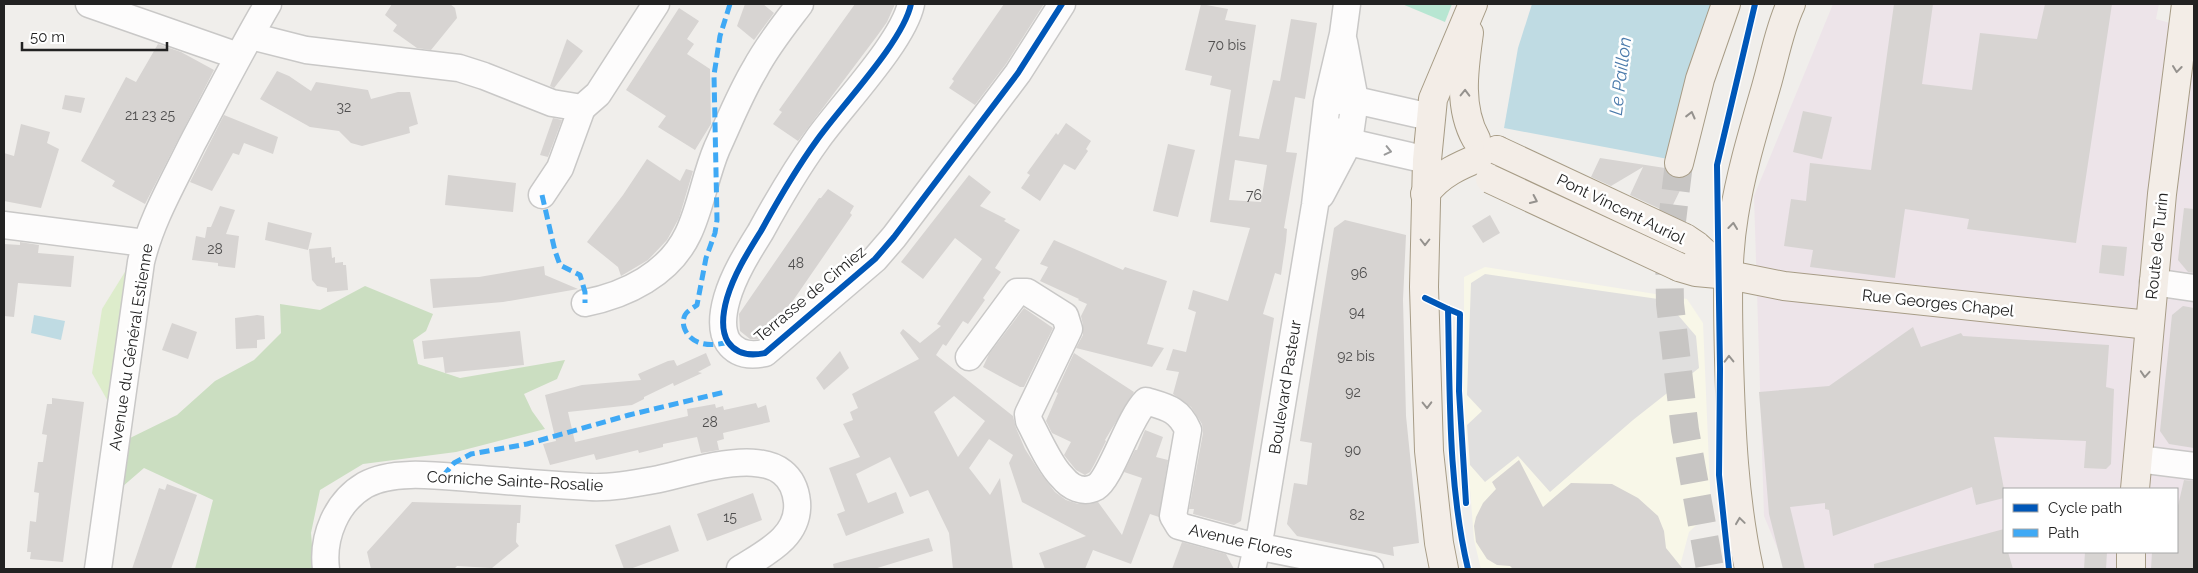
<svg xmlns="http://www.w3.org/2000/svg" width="2198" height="573" viewBox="0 0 2198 573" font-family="Raleway,sans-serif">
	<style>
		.industrial { fill: #ede4e9; fill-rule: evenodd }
		.education { fill: #f8f7e8 }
		.grass { fill: #ddeccb }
		.forest { fill: #cbdec1 }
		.pitch { fill: #b7e6d2 }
		.parking { fill: #e0dfde }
		.water { fill: #bfdbe3 }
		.building { fill: #d7d4d2; fill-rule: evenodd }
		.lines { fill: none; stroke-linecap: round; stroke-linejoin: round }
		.major-tunnel { stroke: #c7c5c3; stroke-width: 28; stroke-dasharray: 28 14; stroke-linecap: butt }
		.minor-casing { stroke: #c9c8c7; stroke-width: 29 }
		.major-casing { stroke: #a79c86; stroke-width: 30 }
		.minor { stroke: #fdfcfc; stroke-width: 26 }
		.major { stroke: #f3ede7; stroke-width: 28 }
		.major-bridge-casing { stroke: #a79c86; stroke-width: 30; stroke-linecap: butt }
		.major-bridge { stroke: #f3ede7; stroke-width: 28 }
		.quiet { stroke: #3fa9f5; stroke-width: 5; stroke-dasharray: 10 5; stroke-linecap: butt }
		.cycleway-casing { stroke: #fff; stroke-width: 9 }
		.cycleway { stroke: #0057b8; stroke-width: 6 }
		.oneway { stroke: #95928e }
		.oneway2 { stroke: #9a9a9a }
		.labels { text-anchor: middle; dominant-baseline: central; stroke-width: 5; stroke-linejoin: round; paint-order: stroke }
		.number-label { font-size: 14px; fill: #4f4e4e }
		.street-label { font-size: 16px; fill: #222; stroke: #fff }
		.water-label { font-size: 18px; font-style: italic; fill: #4a7aab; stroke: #fff }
	</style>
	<rect width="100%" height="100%" fill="#f0eeeb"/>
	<path class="industrial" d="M1833,4H2159L2156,19L2194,30V569H1786L1764,516L1754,196ZM2004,489H2177V552H2004Z"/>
	<path class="education" d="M1485,267L1687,299L1703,323L1711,511L1689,532L1680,566L1676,569H1481L1474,540L1464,411V277Z"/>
	<path class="grass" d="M128,267L110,405L92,373L102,309Z"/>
	<path class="forest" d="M365,286L433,314L426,331L413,340L418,364L460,378L565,360L557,379L524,394L532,411L545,429L456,452L363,464L320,490L311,533L314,569H195L213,500L144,468L122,487L130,438L177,415L215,381L254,360L281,333L280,304L320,310Z"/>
	<path class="pitch" d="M1402,4H1452L1445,22Z"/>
	<path class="parking" d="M1485,274L1665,300L1696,336L1699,368L1633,420L1550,492L1518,456L1485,482L1470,465L1467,425L1482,411L1467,395L1471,283Z"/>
	<g class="water">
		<path d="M1532,4H1713L1668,159L1504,128L1518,48Z"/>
		<path d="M34,315L65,321L61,340L31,333Z"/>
	</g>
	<g class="building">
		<path d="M392,4H450L455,8L457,18L431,50L417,48L393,31L397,25L385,15Z"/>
		<path d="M745,4H763L774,13L754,40L737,26Z"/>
		<path d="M855,4H895L887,22L877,36L798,141L773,124L782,112L779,110Z"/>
		<path d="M1004,4H1044L1006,64L975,105L949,88L954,81L952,79Z"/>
		<path d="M1201,4L1228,9L1225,20L1256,25L1239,136L1259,139L1273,80L1280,81L1291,19L1317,23L1305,99L1295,97L1286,152L1297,153L1284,228L1287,229L1286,241L1281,275L1275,273L1263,314L1274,318L1241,521L1234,525L1193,514L1194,509H1189L1203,433L1202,424L1191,407L1173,394L1179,372L1166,370L1173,349L1186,352L1196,312L1188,309L1193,290L1228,301L1250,228L1210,222L1231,90L1210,85L1212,76L1185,70ZM1235,160L1267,165L1261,202L1229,200Z"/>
		<path d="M1894,4H1933L1922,84L1972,90L1980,33L2037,39L2045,4H2112L2076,243L1967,229L1969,219L1905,209L1895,278L1810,267L1813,250L1784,246L1791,199L1806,201L1810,163L1871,170Z"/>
		<path d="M679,8L699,21L687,39L694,44L687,54L710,69L711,124L695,150L658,127L666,116L626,90Z"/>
		<path d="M567,39L583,51L554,88L550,86Z"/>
		<path d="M158,44L181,52L214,70L145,204L112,186L115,181L81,161L126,77L136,82Z"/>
		<path d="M277,71L289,76L311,91L316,82L368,90L371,99L398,92H410L418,124L409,127L410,133L362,146L351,143L339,131L310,127L260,99Z"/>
		<path d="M65,95L85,98L81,113L62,109Z"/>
		<path d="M1803,111L1832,117L1822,159L1793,152Z"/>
		<path d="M224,115L278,137L273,154L244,143L239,155L233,153L212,191L190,182Z"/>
		<path d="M553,118L562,120L548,157L540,155Z"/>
		<path d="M1066,123L1091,141L1086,149L1088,151L1075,170L1064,164L1040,201L1021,188L1030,175L1027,173L1056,133L1058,135Z"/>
		<path d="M21,124L50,132L47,143L59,149L41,208L4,201V153L14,156Z"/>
		<path d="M1168,144L1195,150L1178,217L1153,211Z"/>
		<path d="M1600,158L1665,168L1669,175L1676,178L1687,176L1669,213L1630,195L1643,167L1611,186L1591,177Z"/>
		<path d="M647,159L680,181L686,169L693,171L679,218L667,240L648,260L621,276L618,267L587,242L623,195Z"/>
		<path d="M448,175L516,183L513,212L445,205Z"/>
		<path d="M969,175L991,192L980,206L1006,219L1004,221L1020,230L995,268L1001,272L983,298L985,300L968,324L963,321L946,346L943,344L936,355L1013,416L1016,428L1025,449L1041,474L1055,492L1066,500L1078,504L1098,502L1122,535L1142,478L1124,472L1135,450H1137L1145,430L1163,437L1156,457L1168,460L1159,517L1150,514L1131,564L1093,550L1085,569H1045L1039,553L1086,536L1022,502L1009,463L1013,455L989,439L969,468L990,495L1000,478L1013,569H953L949,533L928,490L910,497L890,457L856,474L868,503L896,492L904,513L846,536L837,514L845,511L829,468L860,457L843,424L853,420L850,412L858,408L852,394L919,359L900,333L903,329L920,343L941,326L937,324L982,259L955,238L923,279L901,262ZM954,396L985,421L958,457L934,412Z"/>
		<path d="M828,189L854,206L850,213L852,215L779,321L758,339H750L740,331L739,314L819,198H821Z"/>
		<path d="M220,206L235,210L226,234L239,236L235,268L218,266V263L192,260L196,236L205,238L207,227H211Z"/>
		<path d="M2184,208L2194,209V273L2188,272L2178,260Z"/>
		<path d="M1490,215L1500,233L1483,243L1472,226Z"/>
		<path d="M1345,220L1406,235L1403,300L1406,416L1419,543L1393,547L1394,556L1297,536L1287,524L1294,483L1307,485L1312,443L1300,441L1334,228Z"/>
		<path d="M268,222L312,233L308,250L265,240Z"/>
		<path d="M1054,240L1123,270L1125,267L1167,281L1147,344L1164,348L1152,367L1076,348L1083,335V325L1081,316L1087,304L1078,300L1079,299L1040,281L1048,267L1040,264Z"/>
		<path d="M20,242L39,245L38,253L74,256L71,287L18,283L14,317L4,316V244L20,245Z"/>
		<path d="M2102,245L2127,247L2124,276L2099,273Z"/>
		<path d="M331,247L332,258L335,257V263L343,262V265H346L348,290L327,292V288L317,286L312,280L309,249Z"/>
		<path d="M544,266L545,275L578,289L503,302L433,308L430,279L479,277Z"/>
		<path d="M2183,306L2194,308V448L2169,444L2160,431L2172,315Z"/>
		<path d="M1024,308L1053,328L1024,387H1020L983,367L989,354Z"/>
		<path d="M257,315L264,316L265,339L257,340V348L236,349L235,318Z"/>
		<path d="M172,323L197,332L188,359L162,350Z"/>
		<path d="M1913,327L1921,347L1961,333L1963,336L2109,345L2106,387L2114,389L2111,464L2106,469L2084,468L2086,441L1994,437L2004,489V498L1976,505L1972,487L1833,536L1829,510L1825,509V503L1790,507L1805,569H1783L1769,514L1759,392L1829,386Z"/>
		<path d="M520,331L524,365L445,373L443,357L424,359L422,341Z"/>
		<path d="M840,351L849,368L824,390L816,378Z"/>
		<path d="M706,353L711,365L698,372L702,373L674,386L673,383L644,397V399L632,405L568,412L575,442L688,416L687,409L715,404L716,408L723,406L724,410L756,403L758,408L766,405L770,422L723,433L724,439L717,441L719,450L701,453L697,437L663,444V447L639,453L638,450L596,460L594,454L550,465L543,444L556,441L545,395L582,385L641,380L638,374L668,361L674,360L677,366Z"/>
		<path d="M1074,353L1134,392L1105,440L1106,441L1095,463L1090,472L1085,475L1076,470L1064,455L1071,442L1052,433L1046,421L1058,393L1056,392Z"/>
		<path d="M52,398L84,402L63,562L30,559L31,552H27L30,521L36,522L39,493L34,492L38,462H43L47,435L42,434L47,404H52Z"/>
		<path d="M1519,460L1543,507L1571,483L1612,484L1638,498L1658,516L1664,531L1666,548L1683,569H1513L1510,566L1497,565L1487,559L1476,542L1474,526L1476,517L1483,503L1496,489L1492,482Z"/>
		<path d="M2184,480L2194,481V569H2151L2152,552H2177V510Z"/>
		<path d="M167,484L197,495L171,569H132L159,488L165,490Z"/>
		<path d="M753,493L762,520L707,541L697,514Z"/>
		<path d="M412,502L521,505L520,523H517L516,542L519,546L492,568L457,566L454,569H371L367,552Z"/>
		<path d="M670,525L679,551L630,569H624L615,545Z"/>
		<path d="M2004,529V552H2008L2013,569H1874V564Z"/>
		<path d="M929,538L933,551L874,569H834L833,564Z"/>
		<path d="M1182,542L1226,554L1234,569H1172Z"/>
		<path d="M2085,552H2107L2106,569H2084Z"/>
	</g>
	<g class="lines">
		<path class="major-tunnel" d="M1679,163L1669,246L1670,304L1685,430L1710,569"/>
		<defs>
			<g id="minor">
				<path d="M89,4L238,56"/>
				<path d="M911,4C903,42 841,106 817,140C796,169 778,200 761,231C748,252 734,274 727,298C723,312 720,329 728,342C737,355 751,356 765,353L875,259L894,237L1018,73L1062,4"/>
				<path d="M251,36L306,50L459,68L484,76L552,103L582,108L598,94L656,4"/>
				<path d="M1337,101L1355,100L1430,117"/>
				<path d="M1336,131L1349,142L1427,160"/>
				<path d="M542,195L560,168L582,108"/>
				<path d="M1321,195L1349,142L1355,100L1344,42"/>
				<path d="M4,225L145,243"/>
				<path d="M2153,282L2194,288"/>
				<path d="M585,303C626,295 669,274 688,234C701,207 705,176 717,148C729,122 740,94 755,69C767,46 784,25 800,4"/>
				<path d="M969,357L1017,292H1027L1065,316L1069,329L1028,414L1029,421C1037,436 1050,466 1062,477C1070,487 1083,494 1096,487C1111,478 1128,419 1146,401C1166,407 1179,409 1188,430L1173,516L1179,526L1241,543L1370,569"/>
				<path d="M2138,459L2194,466"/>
				<path d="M98,569L141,262C151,220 173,183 192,144C217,97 241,50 268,4"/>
				<path d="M326,569C322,537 336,502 365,485C395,468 447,477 480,479C517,482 553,485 590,487C611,488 633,484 654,480C693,473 790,434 797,502C800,537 765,553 740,569"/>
				<path d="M1252,569L1261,531L1315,205L1327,102L1343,34L1347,4"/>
			</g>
			<g id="major">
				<path d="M1469,33C1464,69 1458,107 1476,139"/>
				<path d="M1679,163L1700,79L1726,4"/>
				<path d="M1425,194C1443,169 1470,162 1497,150"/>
				<path d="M1685,238L1697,246L1729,275"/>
				<path d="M1679,267L1696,272L1729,275L1784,286L2149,325"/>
				<path d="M2135,489L2162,194L2186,4"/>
				<path d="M1444,569L1439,543L1429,451L1424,287L1427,160L1433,99L1473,4"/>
				<path d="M1749,569C1734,500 1731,430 1729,359C1728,311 1726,263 1734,215C1741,171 1754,129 1766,87C1774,60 1779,29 1791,4"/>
				<path d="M2131,569V552"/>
			</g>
		</defs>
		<use href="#minor" class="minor-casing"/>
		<use href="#major" class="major-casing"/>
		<use href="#minor" class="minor"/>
		<use href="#major" class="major"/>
		<defs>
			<g id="major-bridge">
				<path d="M1497,150L1685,238"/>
				<path d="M1490,179L1679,267"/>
			</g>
		</defs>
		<use href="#major-bridge" class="major-bridge-casing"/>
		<use href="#major-bridge" class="major-bridge"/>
		<g class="quiet">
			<path d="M542,195L555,251L560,265L580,275L585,292V303"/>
			<path d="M728,342C712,347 690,346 684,327C683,323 683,319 685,315C687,311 693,308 697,305L706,258L715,233L717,220L714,75L720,36L730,4"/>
			<path d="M443,476L454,463L471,454L527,444L629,415L725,392"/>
		</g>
		<defs>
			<g id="cycleway">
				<path d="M911,4C903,42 841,106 817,140C796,169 778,200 761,231C748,252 734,274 727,298C723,312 720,329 728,342C737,355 751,356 765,353L875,259L894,237L1018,73L1062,4"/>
				<path d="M1425,298L1448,309C1450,395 1448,485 1468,569"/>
				<path d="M1448,309L1460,314L1459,391L1466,503"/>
				<path d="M1729,569L1719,475L1720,369L1717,165L1755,4"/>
			</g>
		</defs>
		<use href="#cycleway" class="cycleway-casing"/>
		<use href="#cycleway" class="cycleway"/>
	</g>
	<defs><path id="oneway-chevron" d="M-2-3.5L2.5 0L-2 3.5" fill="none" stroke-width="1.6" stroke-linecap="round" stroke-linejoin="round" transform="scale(1.25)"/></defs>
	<g class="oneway">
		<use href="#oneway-chevron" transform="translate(2177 69) rotate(97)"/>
		<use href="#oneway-chevron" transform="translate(1465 93) rotate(-89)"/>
		<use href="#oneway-chevron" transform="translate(1691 115) rotate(-76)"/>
		<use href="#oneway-chevron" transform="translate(1534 200) rotate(25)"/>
		<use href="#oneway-chevron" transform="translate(1733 226) rotate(-84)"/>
		<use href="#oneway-chevron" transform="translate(1425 242) rotate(90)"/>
		<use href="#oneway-chevron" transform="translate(1729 359) rotate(-91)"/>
		<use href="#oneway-chevron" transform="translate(2145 374) rotate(94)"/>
		<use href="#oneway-chevron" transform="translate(1427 405) rotate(89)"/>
		<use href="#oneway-chevron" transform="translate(1740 521) rotate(-98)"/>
	</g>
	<use class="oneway2" href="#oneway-chevron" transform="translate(1388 151) rotate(13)"/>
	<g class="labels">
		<g class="number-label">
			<text x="1227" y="45">70 bis</text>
			<text x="344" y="107">32</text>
			<text x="150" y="115">21 23 25</text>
			<text x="1254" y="195">76</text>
			<text x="215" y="249">28</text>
			<text x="796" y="263">48</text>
			<text x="1359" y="273">96</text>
			<text x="1357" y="312">94</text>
			<text x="1356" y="356">92 bis</text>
			<text x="1353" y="392">92</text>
			<text x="710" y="422">28</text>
			<text x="1353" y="450">90</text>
			<text x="1357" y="515">82</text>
			<text x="730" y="517">15</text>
		</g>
		<g class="street-label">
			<text transform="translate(1621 209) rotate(26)">Pont Vincent Auriol</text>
			<text transform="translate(2157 246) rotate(-84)">Route de Turin</text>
			<text transform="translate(810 294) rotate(-40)">Terrasse de Cimiez</text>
			<text transform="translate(1938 303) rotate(6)">Rue Georges Chapel</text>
			<text transform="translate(131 347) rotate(-81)">Avenue du Général Estienne</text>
			<text transform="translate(1285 387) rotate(-81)">Boulevard Pasteur</text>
			<text transform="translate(515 481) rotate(3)">Corniche Sainte-Rosalie</text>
			<text transform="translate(1241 541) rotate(13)">Avenue Flores</text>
		</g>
		<g class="water-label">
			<text transform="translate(1620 76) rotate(-83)">Le Paillon</text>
		</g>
	</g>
	<rect width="2198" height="573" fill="none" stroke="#222222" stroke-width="10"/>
	<rect x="2003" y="488" width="175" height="65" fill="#ffffff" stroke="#a7a7a7"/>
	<rect x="2013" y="504" width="25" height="8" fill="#0057b8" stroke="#a7a7a7"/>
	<text x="2048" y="513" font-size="15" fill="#222222">Cycle path</text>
	<rect x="2013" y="529" width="25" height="8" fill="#3fa9f5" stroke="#a7a7a7"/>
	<text x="2048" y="538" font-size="15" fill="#222222">Path</text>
	<path d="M22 42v8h145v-8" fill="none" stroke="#222222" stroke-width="2.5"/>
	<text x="30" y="42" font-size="15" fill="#222222" stroke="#ffffff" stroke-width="4" paint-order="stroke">50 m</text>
</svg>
